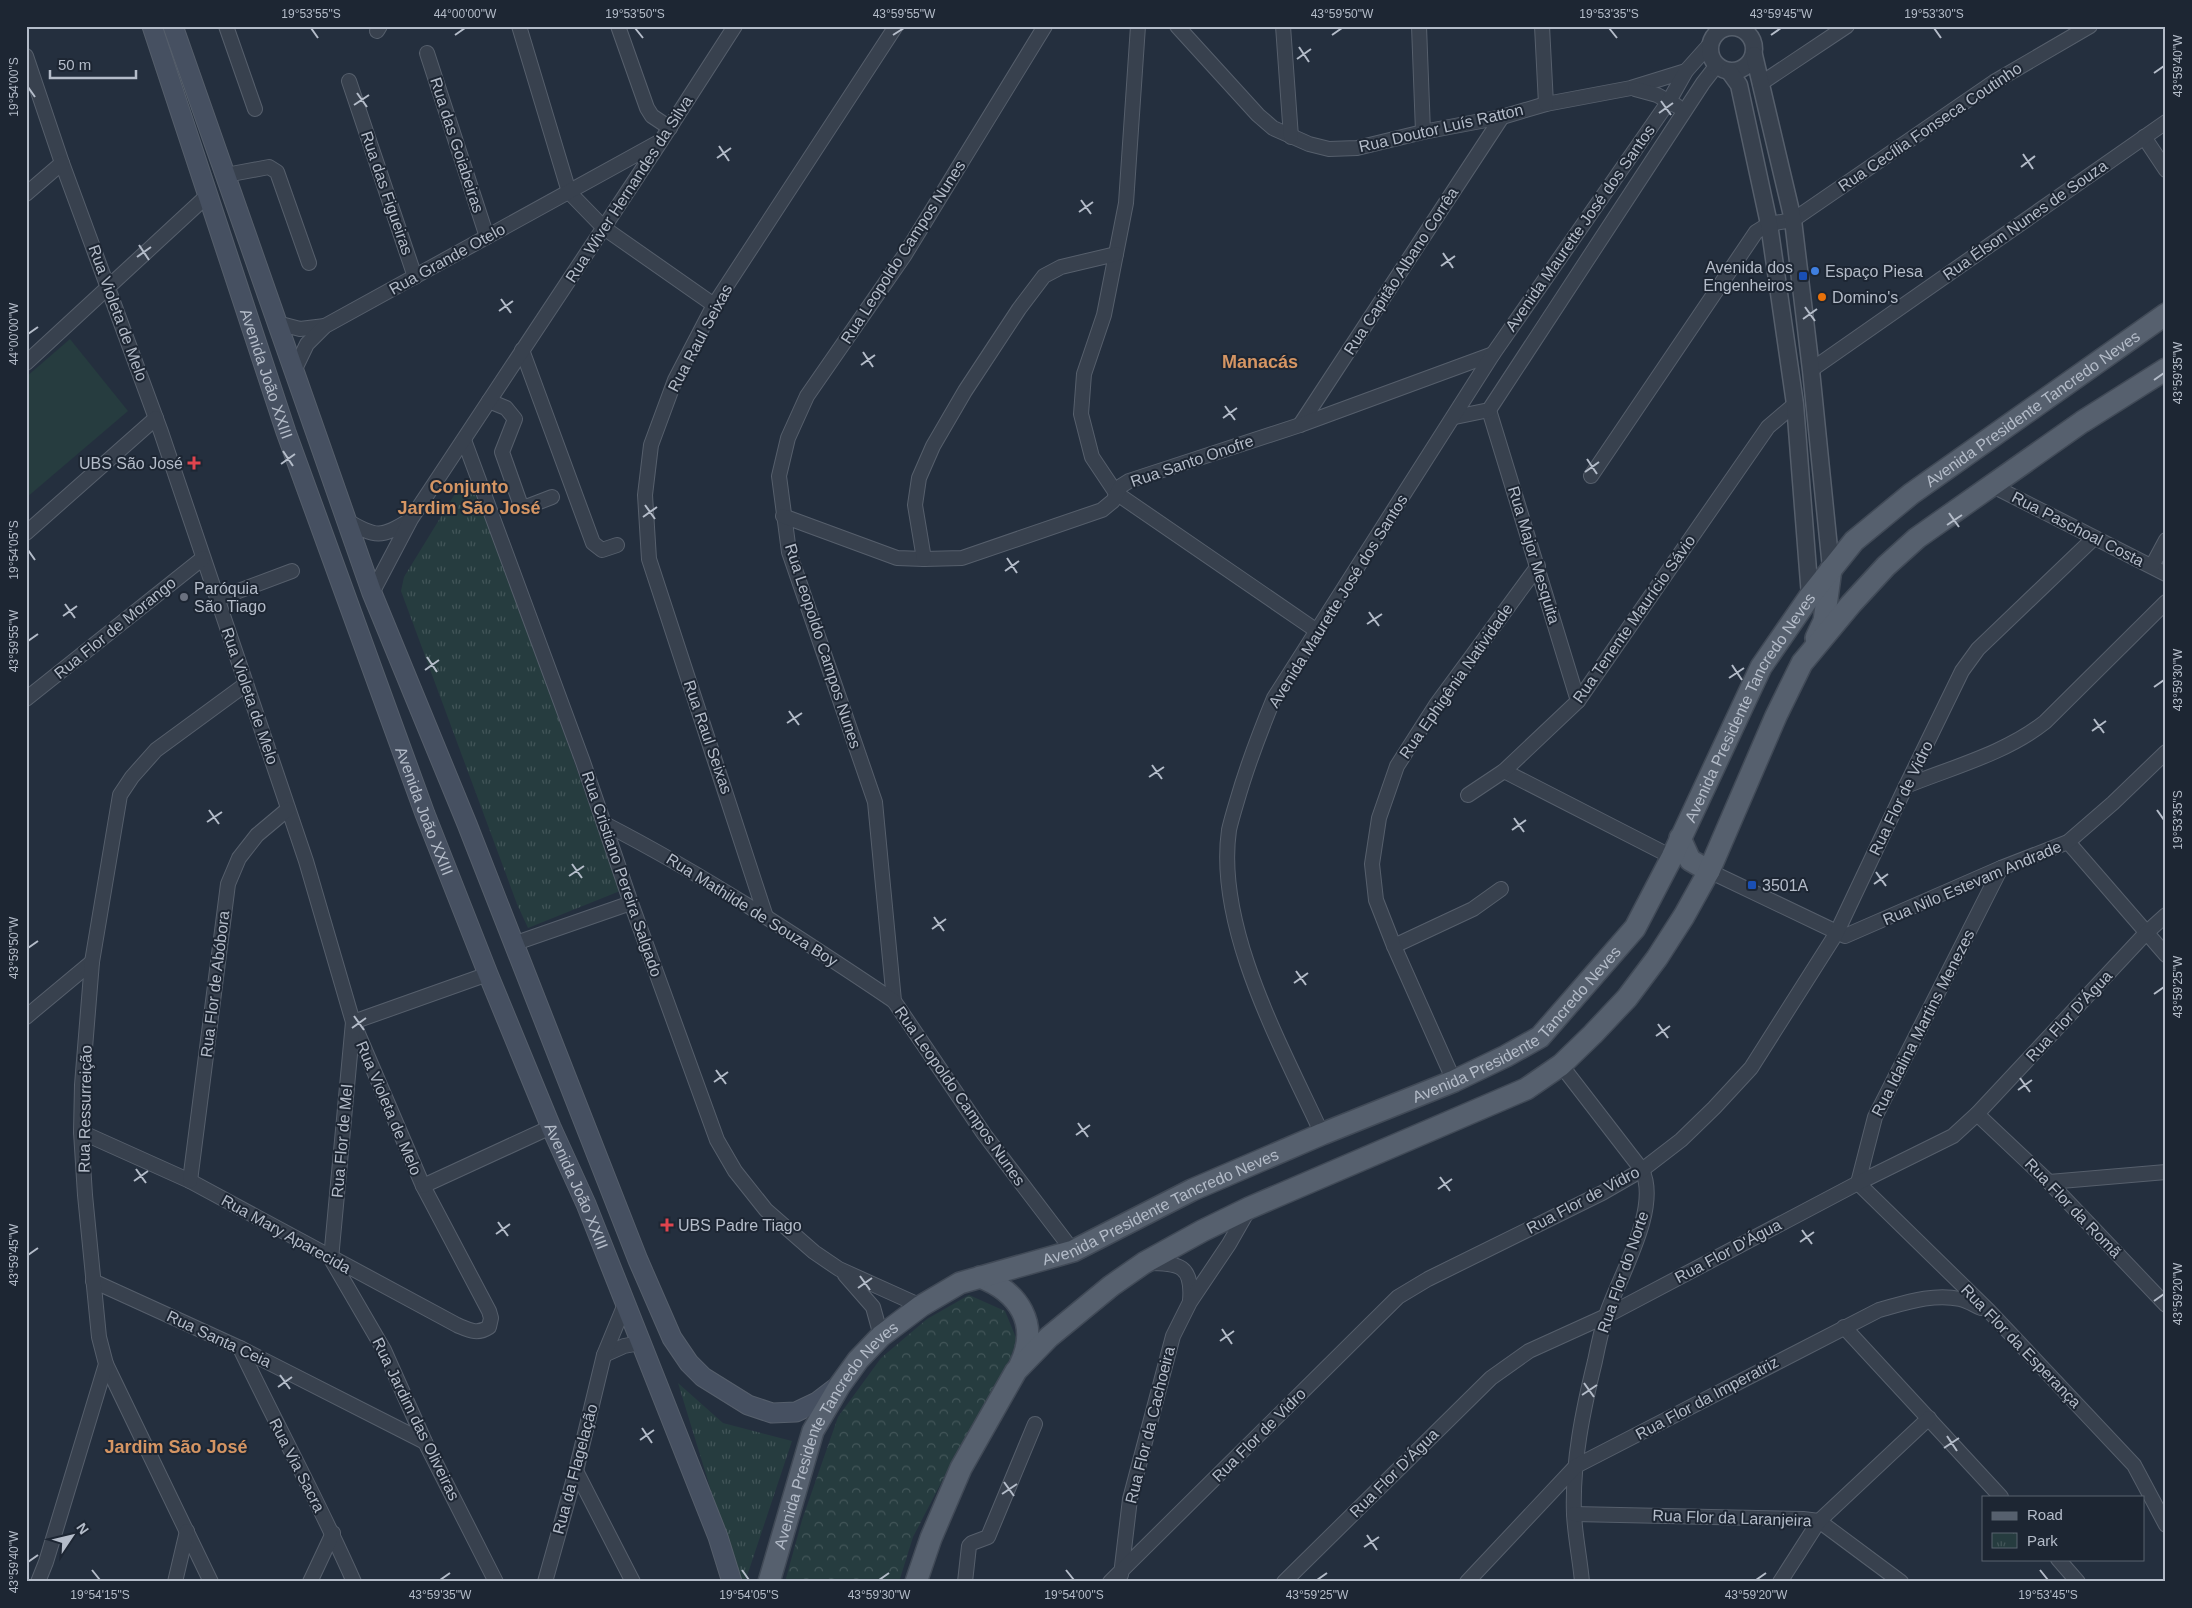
<svg xmlns="http://www.w3.org/2000/svg" width="2192" height="1608" viewBox="0 0 2192 1608" font-family="Arial,sans-serif">
	<style>
		.grass { fill: #263c3f }
		.forest { fill: url(#forest-crowns) }
		.park { fill: url(#park-tufts) }
		.lines { fill: none; stroke-linecap: round; stroke-linejoin: round }
		.minor-casing { stroke: #565f6c; stroke-width: 16 }
		.tertiary-casing { stroke: #565f6c; stroke-width: 19 }
		.secondary-casing { stroke: #565f6c; stroke-width: 21 }
		.primary-casing { stroke: #414a57; stroke-width: 24 }
		.minor { stroke: #38414e; stroke-width: 14 }
		.tertiary { stroke: #38414e; stroke-width: 16 }
		.secondary { stroke: #465061; stroke-width: 19 }
		.primary { stroke: #56606e; stroke-width: 21 }
		.ticks { fill: none; stroke: #b4bcc9; stroke-width: 2 }
		.shop-dot { fill: #3f7fe0; stroke: #1d2633; stroke-width: 2 }
		.transit-dot { fill: #1a4fb4; stroke: #1d2633; stroke-width: 2 }
		.food-dot { fill: #e8710a; stroke: #1d2633; stroke-width: 2 }
		.health-dot { fill: #e0444e; stroke: #1d2633; stroke-width: 2 }
		.worship-dot { fill: #6b7280; stroke: #1d2633; stroke-width: 2 }
		.labels { text-anchor: middle; dominant-baseline: central; stroke-width: 4; stroke-linejoin: round; paint-order: stroke }
		.street-label { font-size: 16px; fill: #b4bcc9; stroke: #1d2633 }
		.poi-label { font-size: 16px; fill: #b4bcc9; stroke: #1d2633; text-anchor: start }
		.neighbourhood-label { font-size: 18px; font-weight: bold; fill: #d59563; stroke: #1d2633 }
		.neatline { fill: none; stroke: #b4bcc9; stroke-width: 2 }
		.ticks-label { font-size: 12px; text-anchor: middle; fill: #b4bcc9 }
	</style>
	<defs>
		<pattern id="forest-crowns" width="20" height="18" patternUnits="userSpaceOnUse" patternTransform="scale(1.25)"><rect width="20" height="18" fill="#263c3f"/><path d="M2 6a3 3 0 1 1 6 0M12 15a3 3 0 1 1 6 0" fill="none" stroke="#435659"/></pattern>
		<pattern id="park-tufts" width="24" height="20" patternUnits="userSpaceOnUse" patternTransform="scale(1.25)"><rect width="24" height="20" fill="#263c3f"/><path d="M3 7l-1-3M5 7V3M7 7l1-3M15 17l-1-3M17 17v-4M19 17l1-3" fill="none" stroke="#435659"/></pattern>
	</defs>
	<rect width="100%" height="100%" fill="#242f3e"/>
	<path class="grass" d="M70,339L128,411L26,498V377Z"/>
	<path class="forest" d="M969,1295L1005,1311L1017,1340L1003,1377L955,1456L913,1537L899,1582H785L802,1520L838,1417L881,1358L927,1319Z"/>
	<g class="park">
		<path d="M471,481L478,491L620,891L528,928L517,904L401,591L404,577L461,484Z"/>
		<path d="M678,1383L723,1423L792,1441L745,1582H739Z"/>
	</g>
	<g class="lines">
		<defs>
			<g id="minor">
				<path d="M226,26L255,109"/>
				<path d="M519,26L569,192L604,228L714,305"/>
				<path d="M618,26L647,108L652,116L670,128"/>
				<path d="M1045,26L904,256L807,396L788,438L779,476L789,552L875,802L894,1001L984,1134L1073,1251"/>
				<path d="M1138,26L1126,203L1104,315L1084,374L1081,414L1092,457L1116,493L1317,631"/>
				<path d="M1177,26L1258,115L1273,128L1309,144L1329,149L1357,148L1423,132L1502,117L1546,104L1631,88L1686,71"/>
				<path d="M1283,26L1291,137"/>
				<path d="M1419,26L1423,132"/>
				<path d="M1542,26L1546,104"/>
				<path d="M377,31L380,26"/>
				<path d="M427,53L487,237"/>
				<path d="M26,56L62,163L161,432L306,861L353,1022L423,1186L489,1311L491,1318L489,1327C477,1335 469,1330 457,1325L190,1181L81,1132"/>
				<path d="M349,81L415,277"/>
				<path d="M1760,84L1847,26"/>
				<path d="M1635,89L1657,95L1677,106"/>
				<path d="M2144,137L2166,170"/>
				<path d="M226,175L269,167L277,172L309,263"/>
				<path d="M26,194L62,163"/>
				<path d="M277,323L300,329L325,326"/>
				<path d="M522,350L593,543L602,550L617,545"/>
				<path d="M26,363L209,194"/>
				<path d="M1811,370L2166,122"/>
				<path d="M294,371L307,344L325,326L659,142"/>
				<path d="M489,401L506,408L515,419L502,452L520,503L526,507L552,497"/>
				<path d="M1489,410L1578,701"/>
				<path d="M1455,417L1489,410L1703,83L1717,65"/>
				<path d="M1300,425L1502,117"/>
				<path d="M464,440L583,762L631,903L717,1140L735,1171L766,1210L814,1252L839,1269L921,1306"/>
				<path d="M1591,476L1756,232L1769,224L1793,220L1994,82L2090,26"/>
				<path d="M1991,485L2166,574"/>
				<path d="M783,516L897,558L924,559L962,558L1102,510L1113,501L1121,486L1129,481L1300,425L1493,354"/>
				<path d="M346,520C376,538 381,538 410,520"/>
				<path d="M26,533L156,418"/>
				<path d="M924,559L915,505L919,478L933,446L965,391L1019,309L1044,276L1061,267L1116,254"/>
				<path d="M2152,566L2166,540"/>
				<path d="M372,593L411,519L661,141L735,26"/>
				<path d="M217,599L292,571"/>
				<path d="M26,699L203,558"/>
				<path d="M1504,771L1672,857"/>
				<path d="M1906,786C1953,767 2006,753 2045,722L2166,602"/>
				<path d="M1468,795L1504,771L1578,701L1768,427L1795,404"/>
				<path d="M605,824C706,876 800,938 894,1001"/>
				<path d="M2068,842L2166,955"/>
				<path d="M2001,868L1875,1117L1858,1183L1989,1311L2134,1465L2166,1525"/>
				<path d="M1709,871L1845,936L2001,868L2068,842L2113,803L2166,752"/>
				<path d="M766,917L649,559L645,495L651,445L675,380L714,305L896,26"/>
				<path d="M513,944L631,903"/>
				<path d="M1394,946L1473,909L1501,889"/>
				<path d="M488,974L353,1022L331,1259L384,1350L425,1442L496,1582"/>
				<path d="M26,1017L92,962"/>
				<path d="M1561,1065L1642,1170C1661,1209 1618,1278 1606,1316C1601,1331 1598,1346 1595,1361C1583,1410 1572,1463 1574,1514C1575,1536 1580,1559 1582,1582"/>
				<path d="M1454,1081L1394,946L1376,900L1372,864L1379,818L1397,766L1436,705L1538,566"/>
				<path d="M1977,1114L2049,1182L2166,1305"/>
				<path d="M1322,1134C1282,1047 1215,928 1229,830C1231,821 1234,811 1237,801C1247,766 1260,732 1274,698L1493,354L1669,101L1686,71L1711,43"/>
				<path d="M190,1181L228,884L239,858L257,835L288,809"/>
				<path d="M2049,1182L2166,1172"/>
				<path d="M423,1186L551,1127"/>
				<path d="M1148,1263C1179,1263 1193,1265 1190,1301"/>
				<path d="M845,1275L873,1307L881,1336"/>
				<path d="M93,1281L240,1348L425,1442"/>
				<path d="M1844,1327L2001,1497"/>
				<path d="M240,1348C277,1426 319,1502 354,1582"/>
				<path d="M604,1355L624,1346L640,1343"/>
				<path d="M106,1364L211,1582"/>
				<path d="M576,1471L633,1582"/>
				<path d="M1574,1514L1803,1519L1819,1521L1901,1582"/>
				<path d="M2058,1559L2078,1582"/>
				<path d="M1121,1575L1130,1499L1173,1336L1190,1302L1229,1244L1249,1209"/>
				<path d="M38,1582L46,1562L106,1364L99,1337L85,1195L81,1132L82,1085L92,962L120,795L132,777L156,750L246,684"/>
				<path d="M175,1582L187,1531"/>
				<path d="M310,1582L333,1533"/>
				<path d="M545,1582L576,1471L604,1355L625,1304"/>
				<path d="M965,1582L969,1546L972,1543L988,1537L1035,1424"/>
				<path d="M1110,1582L1398,1297L1428,1279L1602,1193L1642,1170L1681,1140L1714,1108L1751,1068L1836,934L1906,786L1962,671L1978,649L2094,538"/>
				<path d="M1284,1582L1491,1378L1529,1351L1606,1316L1858,1183L1953,1136L1977,1114L2146,933L2166,915"/>
				<path d="M1467,1582L1576,1466L1879,1310C1905,1303 1933,1293 1960,1299C1967,1300 1974,1305 1981,1308"/>
				<path d="M1780,1582L1819,1521L1929,1418"/>
			</g>
			<g id="tertiary">
				<circle cx="1732" cy="49" r="22"/>
				<path d="M1754,55L1793,220L1811,370L1831,568"/>
				<path d="M1729,71L1739,85L1769,224L1795,404L1810,596"/>
			</g>
			<g id="secondary">
				<path id="s1" d="M152,26L286,432L425,814L488,974L551,1127L586,1204L718,1537L732,1582"/>
				<path d="M173,26L372,593L467,824L638,1260L672,1338L689,1363L703,1377L748,1405L772,1413L796,1412L817,1402L838,1386"/>
			</g>
			<g id="primary">
				<path d="M1816,638L1824,621L1831,569"/>
				<path d="M1680,838L1690,860L1709,871"/>
				<path d="M980,1277C1019,1292 1040,1324 1020,1365"/>
				<path id="s2" d="M769,1582L813,1431L840,1385L858,1360L881,1336L921,1306L960,1283L1073,1251L1192,1190L1322,1134L1454,1081L1506,1056L1540,1037L1635,928L1672,857L1761,667L1810,596L1854,541L1911,494L2166,314"/>
				<path d="M916,1582L931,1538L961,1468L1016,1371L1049,1337L1111,1286L1144,1263L1202,1231L1249,1208L1526,1089L1561,1065L1593,1034L1627,998L1657,958L1684,916L1709,871L1776,716L1802,663L1851,604L1886,566L1917,538L2082,422L2166,369"/>
			</g>
		</defs>
		<use href="#minor" class="minor-casing"/>
		<use href="#tertiary" class="tertiary-casing"/>
		<use href="#secondary" class="secondary-casing"/>
		<use href="#primary" class="primary-casing"/>
		<use href="#minor" class="minor"/>
		<use href="#tertiary" class="tertiary"/>
		<use href="#secondary" class="secondary"/>
		<use href="#primary" class="primary"/>
	</g>
	<path class="ticks" d="M311,28L318,38M635,28L643,38M1609,28L1617,38M1934,28L1941,38M455,35L465,28M893,35L904,28M1332,35L1342,28M1771,35L1781,28M1299,47L1309,62M1297,59L1311,49M2154,73L2164,66M28,87L35,97M357,93L367,107M1661,101L1671,115M354,105L369,95M1659,113L1673,103M719,146L729,161M2023,154L2033,169M717,158L731,148M2021,167L2035,156M1081,200L1091,214M1079,212L1093,202M139,245L149,260M1443,253L1453,268M137,257L151,247M1441,266L1455,256M501,299L511,313M1805,307L1815,321M499,311L513,301M1803,319L1817,309M28,334L38,327M863,352L873,367M861,365L875,355M2154,380L2164,373M1225,406L1235,420M1223,418L1237,408M283,451L293,466M1587,459L1597,474M281,464L295,454M1585,472L1599,462M645,505L655,519M1949,513L1959,527M643,517L657,507M1947,525L1962,515M28,550L35,560M1007,558L1017,573M1005,571L1019,561M65,604L75,618M1369,612L1379,626M63,616L77,606M1367,624L1382,614M28,641L38,634M427,657L437,672M1732,665L1742,680M425,670L439,660M1729,678L1744,668M2154,687L2164,680M789,711L799,725M2094,719L2104,733M787,723L802,713M2092,731L2106,721M1152,765L1162,779M1149,777L1164,767M209,810L219,824M2157,810L2164,820M1514,818L1524,832M207,822L222,812M1512,830L1526,820M572,864L582,878M1876,872L1886,886M569,876L584,866M1874,884L1888,874M934,917L944,931M932,929L946,919M28,948L38,941M1296,971L1306,985M1294,983L1308,973M2154,994L2164,987M354,1016L364,1030M1658,1024L1668,1038M352,1028L366,1018M1656,1036L1670,1026M716,1070L726,1084M2020,1078L2030,1092M714,1082L728,1072M2018,1090L2032,1080M1078,1123L1088,1137M1076,1135L1090,1125M136,1169L146,1183M1440,1177L1450,1191M134,1181L148,1171M1438,1189L1452,1179M498,1222L508,1236M1802,1230L1812,1244M496,1234L510,1224M1800,1242L1814,1232M28,1255L38,1248M860,1276L870,1290M858,1288L872,1278M2154,1301L2164,1294M1222,1329L1232,1344M1220,1341L1234,1331M280,1375L290,1389M1584,1383L1594,1397M278,1387L292,1377M1582,1395L1597,1385M642,1428L652,1443M1947,1436L1957,1451M640,1440L654,1430M1944,1448L1959,1438M1004,1482L1014,1496M1002,1494L1017,1484M1367,1535L1377,1550M1364,1547L1379,1537M28,1562L38,1555M92,1570L100,1580M742,1570L749,1580M1066,1570L1074,1580M2040,1570L2048,1580M440,1580L450,1573M879,1580L889,1573M1317,1580L1327,1573M1756,1580L1766,1573"/>
	<circle class="shop-dot" cx="1815" cy="271" r="5"/>
	<g class="transit-dot">
		<rect x="1798" y="271" width="10" height="10" rx="2.5"/>
		<rect x="1747" y="880" width="10" height="10" rx="2.5"/>
	</g>
	<circle class="food-dot" cx="1822" cy="297" r="5"/>
	<g class="health-dot">
		<path d="M191.5 455.5h5v5h5v5h-5v5h-5v-5h-5v-5h5z"/>
		<path d="M664.5 1217.5h5v5h5v5h-5v5h-5v-5h-5v-5h5z"/>
	</g>
	<circle class="worship-dot" cx="184" cy="597" r="5"/>
	<g class="labels">
		<g class="street-label">
			<text transform="translate(1930 127) rotate(-34)">Rua Cecília Fonseca Coutinho</text>
			<text transform="translate(1441 128) rotate(-13)">Rua Doutor Luís Ratton</text>
			<text transform="translate(457 145) rotate(72)">Rua das Goiabeiras</text>
			<text transform="translate(629 189) rotate(-57)">Rua Wiver Hernandes da Silva</text>
			<text transform="translate(387 193) rotate(71)">Rua das Figueiras</text>
			<text transform="translate(2025 220) rotate(-35)">Rua Élson Nunes de Souza</text>
			<text transform="translate(1580 228) rotate(-55)">Avenida Maurette José dos Santos</text>
			<text transform="translate(903 252) rotate(-57)">Rua Leopoldo Campos Nunes</text>
			<text transform="translate(447 259) rotate(-29)">Rua Grande Otelo</text>
			<text transform="translate(1401 271) rotate(-57)">Rua Capitão Albano Corrêa</text>
			<text transform="translate(118 313) rotate(70)">Rua Violeta de Melo</text>
			<text transform="translate(700 338) rotate(-62)">Rua Raul Seixas</text>
			<text stroke="none"><textPath href="#s1" startOffset="366">Avenida João XXIII</textPath></text>
			<text stroke="none"><textPath href="#s2" startOffset="1815">Avenida Presidente Tancredo Neves</textPath></text>
			<text transform="translate(1192 461) rotate(-19)">Rua Santo Onofre</text>
			<text transform="translate(2078 529) rotate(27)">Rua Paschoal Costa</text>
			<text transform="translate(1534 555) rotate(73)">Rua Major Mesquita</text>
			<text transform="translate(1338 601) rotate(-58)">Avenida Maurette José dos Santos</text>
			<text transform="translate(1634 619) rotate(-55)">Rua Tenente Maurício Sávio</text>
			<text transform="translate(115 628) rotate(-39)">Rua Flor de Morango</text>
			<text transform="translate(823 646) rotate(72)">Rua Leopoldo Campos Nunes</text>
			<text transform="translate(1456 681) rotate(-55)">Rua Ephigênia Natividade</text>
			<text transform="translate(250 696) rotate(71)">Rua Violeta de Melo</text>
			<text stroke="none"><textPath href="#s2" startOffset="1395">Avenida Presidente Tancredo Neves</textPath></text>
			<text transform="translate(708 737) rotate(71)">Rua Raul Seixas</text>
			<text transform="translate(1901 798) rotate(-64)">Rua Flor de Vidro</text>
			<text stroke="none"><textPath href="#s1" startOffset="831">Avenida João XXIII</textPath></text>
			<text transform="translate(622 874) rotate(71)">Rua Cristiano Pereira Salgado</text>
			<text transform="translate(1972 883) rotate(-23)">Rua Nilo Estevam Andrade</text>
			<text transform="translate(752 910) rotate(32)">Rua Mathilde de Souza Boy</text>
			<text transform="translate(215 984) rotate(-83)">Rua Flor de Abóbora</text>
			<text transform="translate(2069 1016) rotate(-47)">Rua Flor D'Água</text>
			<text stroke="none"><textPath href="#s2" startOffset="990">Avenida Presidente Tancredo Neves</textPath></text>
			<text transform="translate(1923 1023) rotate(-63)">Rua Idalina Martins Menezes</text>
			<text transform="translate(960 1096) rotate(55)">Rua Leopoldo Campos Nunes</text>
			<text transform="translate(389 1108) rotate(67)">Rua Violeta de Melo</text>
			<text transform="translate(85 1109) rotate(-89)">Rua Ressurreição</text>
			<text transform="translate(342 1141) rotate(-85)">Rua Flor de Mel</text>
			<text stroke="none"><textPath href="#s1" startOffset="1236">Avenida João XXIII</textPath></text>
			<text transform="translate(1583 1200) rotate(-28)">Rua Flor de Vidro</text>
			<text stroke="none"><textPath href="#s2" startOffset="585">Avenida Presidente Tancredo Neves</textPath></text>
			<text transform="translate(2073 1208) rotate(46)">Rua Flor da Romã</text>
			<text transform="translate(286 1234) rotate(29)">Rua Mary Aparecida</text>
			<text transform="translate(1728 1251) rotate(-28)">Rua Flor D'Água</text>
			<text transform="translate(1623 1272) rotate(-71)">Rua Flor do Norte</text>
			<text transform="translate(219 1339) rotate(25)">Rua Santa Ceia</text>
			<text transform="translate(2021 1346) rotate(46)">Rua Flor da Esperança</text>
			<text transform="translate(1707 1398) rotate(-28)">Rua Flor da Imperatriz</text>
			<text transform="translate(416 1419) rotate(64)">Rua Jardim das Oliveiras</text>
			<text transform="translate(1150 1425) rotate(-76)">Rua Flor da Cachoeira</text>
			<text transform="translate(1259 1435) rotate(-45)">Rua Flor de Vidro</text>
			<text stroke="none"><textPath href="#s2" startOffset="164">Avenida Presidente Tancredo Neves</textPath></text>
			<text transform="translate(297 1465) rotate(63)">Rua Via Sacra</text>
			<text transform="translate(575 1469) rotate(-75)">Rua da Flagelação</text>
			<text transform="translate(1394 1473) rotate(-45)">Rua Flor D'Água</text>
			<text transform="translate(1732 1518) rotate(2)">Rua Flor da Laranjeira</text>
		</g>
		<g class="poi-label">
			<text x="1793" y="267" text-anchor="end">Avenida dos<tspan x="1793" dy="18">Engenheiros</tspan></text>
			<text x="1825" y="271">Espaço Piesa</text>
			<text x="1832" y="297">Domino's</text>
			<text x="183" y="463" text-anchor="end">UBS São José</text>
			<text x="194" y="588">Paróquia<tspan x="194" dy="18">São Tiago</tspan></text>
			<text x="1762" y="885">3501A</text>
			<text x="678" y="1225">UBS Padre Tiago</text>
		</g>
		<g class="neighbourhood-label">
			<text x="1260" y="362">Manacás</text>
			<text x="469" y="487">Conjunto<tspan x="469" dy="21">Jardim São José</tspan></text>
			<text x="176" y="1447">Jardim São José</text>
		</g>
	</g>
	<rect width="2192" height="1608" fill="none" stroke="#1d2633" stroke-width="55"/>
	<rect x="1982" y="1496" width="162" height="65" fill="#1d2633" stroke="#59626f"/>
	<rect x="1992" y="1512" width="25" height="8" fill="#56606e" stroke="#59626f"/>
	<text x="2027" y="1520" font-size="15" fill="#b4bcc9">Road</text>
	<rect x="1992" y="1533" width="25" height="15" fill="url(#park-tufts)" stroke="#59626f"/>
	<text x="2027" y="1546" font-size="15" fill="#b4bcc9">Park</text>
	<g transform="translate(72 1536) rotate(55)" stroke="#1d2633" stroke-width="4" paint-order="stroke">
	<path d="M0-4L9 19L0 12L-9 19Z" fill="#b4bcc9"/>
	<text y="-8" font-size="14" font-weight="bold" text-anchor="middle" fill="#b4bcc9">N</text>
	</g>
	<path d="M50 70v8h86v-8" fill="none" stroke="#b4bcc9" stroke-width="2.5"/>
	<text x="58" y="70" font-size="15" fill="#b4bcc9" stroke="#1d2633" stroke-width="4" paint-order="stroke">50 m</text>
	<rect x="28" y="28" width="2136" height="1552" class="neatline"/>
	<g class="ticks-label">
		<text x="311" y="18">19°53'55"S</text>
		<text x="465" y="18">44°00'00"W</text>
		<text x="635" y="18">19°53'50"S</text>
		<text x="904" y="18">43°59'55"W</text>
		<text x="1342" y="18">43°59'50"W</text>
		<text x="1609" y="18">19°53'35"S</text>
		<text x="1781" y="18">43°59'45"W</text>
		<text x="1934" y="18">19°53'30"S</text>
		<text transform="translate(2178 66) rotate(-90)" y="4">43°59'40"W</text>
		<text transform="translate(14 87) rotate(-90)" y="4">19°54'00"S</text>
		<text transform="translate(14 334) rotate(-90)" y="4">44°00'00"W</text>
		<text transform="translate(2178 373) rotate(-90)" y="4">43°59'35"W</text>
		<text transform="translate(14 550) rotate(-90)" y="4">19°54'05"S</text>
		<text transform="translate(14 641) rotate(-90)" y="4">43°59'55"W</text>
		<text transform="translate(2178 680) rotate(-90)" y="4">43°59'30"W</text>
		<text transform="translate(2178 820) rotate(-90)" y="4">19°53'35"S</text>
		<text transform="translate(14 948) rotate(-90)" y="4">43°59'50"W</text>
		<text transform="translate(2178 987) rotate(-90)" y="4">43°59'25"W</text>
		<text transform="translate(14 1255) rotate(-90)" y="4">43°59'45"W</text>
		<text transform="translate(2178 1294) rotate(-90)" y="4">43°59'20"W</text>
		<text transform="translate(14 1562) rotate(-90)" y="4">43°59'40"W</text>
		<text x="100" y="1599">19°54'15"S</text>
		<text x="440" y="1599">43°59'35"W</text>
		<text x="749" y="1599">19°54'05"S</text>
		<text x="879" y="1599">43°59'30"W</text>
		<text x="1074" y="1599">19°54'00"S</text>
		<text x="1317" y="1599">43°59'25"W</text>
		<text x="1756" y="1599">43°59'20"W</text>
		<text x="2048" y="1599">19°53'45"S</text>
	</g>
</svg>
